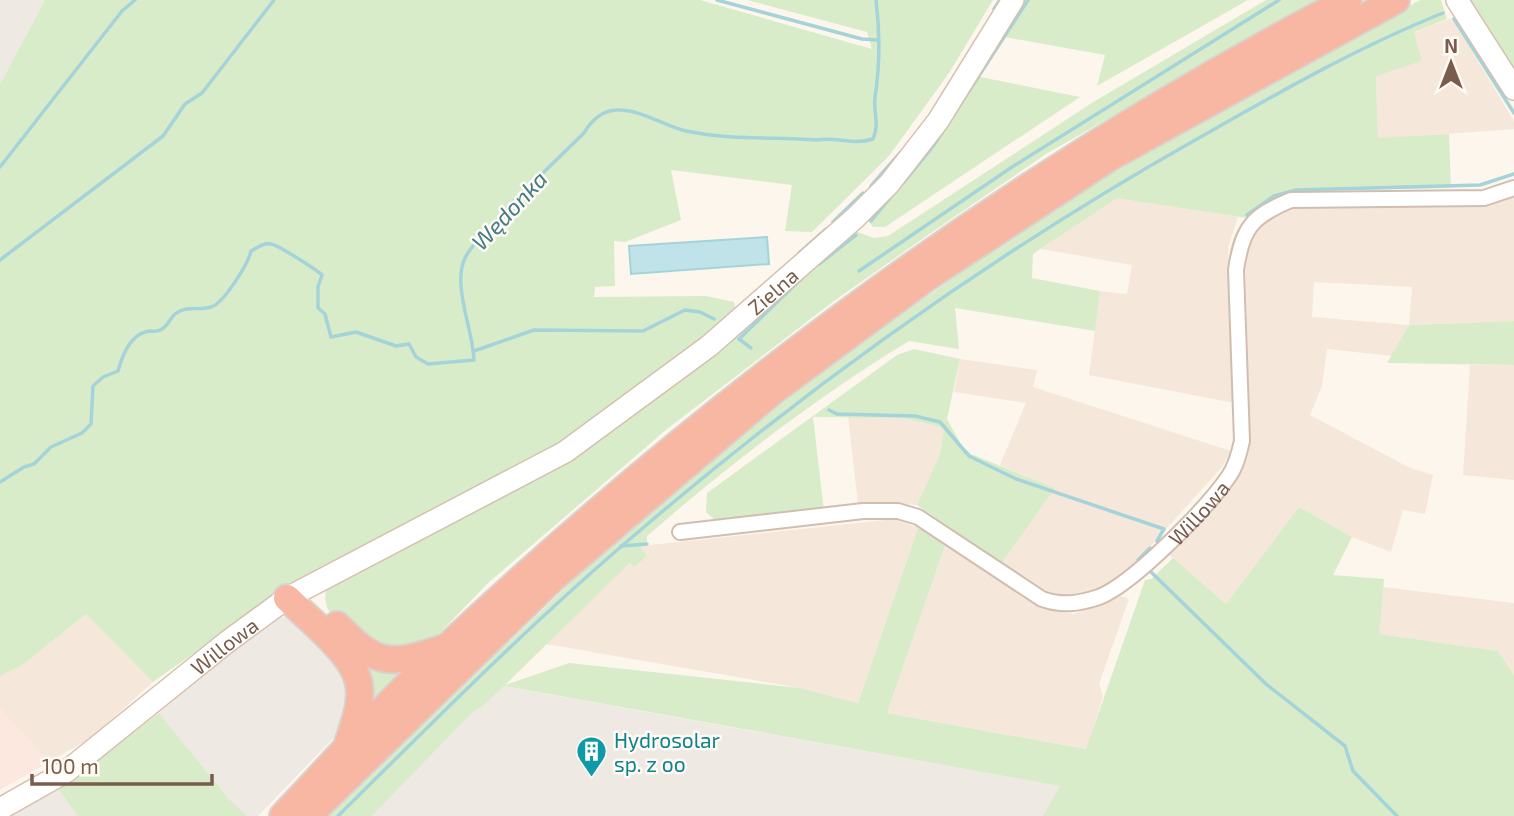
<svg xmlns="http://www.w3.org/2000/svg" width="1514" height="816" viewBox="0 0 1514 816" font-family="'Exo 2',sans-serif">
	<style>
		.residential { fill: #f5e8da; fill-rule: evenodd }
		.commercial { fill: #fde8e0 }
		.industrial { fill: #efe9e4 }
		.green { fill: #d8ecc9 }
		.water { fill: #bfe3e8; stroke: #a5d3da; stroke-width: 2 }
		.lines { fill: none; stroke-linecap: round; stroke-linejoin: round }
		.stream { stroke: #a5d3da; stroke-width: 3.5 }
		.street-casing { stroke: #d1beb0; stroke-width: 18 }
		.secondary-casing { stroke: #d6c0b0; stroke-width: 24 }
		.highway-casing { stroke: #dad1cd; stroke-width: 30 }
		.street { stroke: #fff; stroke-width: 14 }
		.secondary { stroke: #fff; stroke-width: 21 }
		.highway { stroke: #f7b7a3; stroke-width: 26 }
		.labels { text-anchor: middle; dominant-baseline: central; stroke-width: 5; stroke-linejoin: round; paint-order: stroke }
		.street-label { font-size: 21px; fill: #7a5c4d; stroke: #fffaf3 }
		.culture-label { font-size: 21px; fill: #0d838f; stroke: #fffaf3; text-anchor: start }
		.water-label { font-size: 23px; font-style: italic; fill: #437c86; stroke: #fffaf3 }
	</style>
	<rect width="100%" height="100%" fill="#fdf6ec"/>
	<g class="residential">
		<path d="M1452,18L1514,121V129L1378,139L1376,75L1422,61L1414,32Z"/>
		<path d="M1514,195V321L1409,325L1392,356L1327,349L1322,386L1310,415L1410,468L1433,475L1425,514L1403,510L1391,552L1352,537L1299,507L1226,604L1167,553L1247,460L1250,447L1245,246L1257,223L1276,210L1312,204ZM1314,282L1412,287L1409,325L1312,317Z"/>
		<path d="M1117,197L1238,217L1228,247L1234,403L1089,375L1100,291L1127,294L1132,265L1041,249Z"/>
		<path d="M960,359L1037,370L1033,387L1231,451L1222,467L1131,568L1102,588L1078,598H1059L1002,563L1054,488L1000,465L1026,403L954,392Z"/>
		<path d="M1470,365H1514V480L1463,475Z"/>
		<path d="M848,415L905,418L944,428L940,454L917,505L882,502L858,505Z"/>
		<path d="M895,519L918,528L858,703L800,688L546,644L630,563L647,556L641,546Z"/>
		<path d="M946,543L1042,609L1074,614L1122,596L1129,599L1099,684L1103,696L1087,749L887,713Z"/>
		<path d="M1383,587L1514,603V675L1498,651L1378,634Z"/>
		<path d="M86,614L153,682L91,738L49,762L0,709V676L24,664Z"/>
	</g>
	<path class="commercial" d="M0,709L49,762L0,790Z"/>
	<g class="industrial">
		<path d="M0,0H45L0,84Z"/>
		<path d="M294,616L353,680L345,726L258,816H247L228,798L159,713L267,619Z"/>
		<path d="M503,686L774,735L1061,786L1043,816H372L473,712L481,708Z"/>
		<path d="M59,790L78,816H7Z"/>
	</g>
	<g class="green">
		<path d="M45,0H700L872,49L867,32L747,0H993L949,73L889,156L812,232L785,231L792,185L671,170L681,220L625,242L614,241L615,286L595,287L594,297L706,296L734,302L736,311L615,407L538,456L251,613L153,682L86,614L24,664L0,676V84Z"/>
		<path d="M1023,0H1248L1097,86L1105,55L999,36Z"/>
		<path d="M1266,0H1318L1046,154L928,235L834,301L667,429L488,583L435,638L383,654C362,641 311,614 329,585L552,466L658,398L855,231L874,238L888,236L1095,101Z"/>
		<path d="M1420,0H1441L1447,19L1414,32L1422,61L1376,76L1378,138L1449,134L1451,188L1296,191L1274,198L1246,218L1117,198L1033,254L1032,278L1100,291L1095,331L955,308L959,349L909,341C815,398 729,465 647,536V545L641,547L647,556L634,567L630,563L505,685L569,663L800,688L858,703L918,528L946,543L887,713L1086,749L1145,580L1151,579L1173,558L1226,604L1299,507L1352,537L1333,575L1384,579L1379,634L1498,651L1514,675V816H1043L1060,786L504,686L481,708L473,712L372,816H329L598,556L799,389L896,317L1047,214L1208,114Z"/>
		<path d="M1465,0H1514V73Z"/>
		<path d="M975,76L1080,97L885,227H873L867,219Z"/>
		<path d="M1514,321V365L1387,363L1409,325Z"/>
		<path d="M914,349L960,359L947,419L962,446L971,454L1055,488L1002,563L917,505L940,454L944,428L904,418L813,417L824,511L718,523L706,512L707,493L897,355Z"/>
		<path d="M357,651L413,664L362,712Z"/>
		<path d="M159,713L228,798L247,816H78L59,790Z"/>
	</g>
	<path class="water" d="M767,237L769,264L631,274L629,246Z"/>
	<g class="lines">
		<g class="stream">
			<path d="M717,0L862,39L878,40"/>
			<path d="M994,9L1000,0"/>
			<path d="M1454,19L1514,113"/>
			<path d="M0,167L122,11L135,0"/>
			<path d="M904,182L934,145L1028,0"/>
			<path d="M871,186L900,153"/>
			<path d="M1247,215L1274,196L1296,190L1480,185L1514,174"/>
			<path d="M871,221L894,193"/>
			<path d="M833,222L863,193"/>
			<path d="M799,253L826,229"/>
			<path d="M0,260L163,136L185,104L202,93L274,0"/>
			<path d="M819,264L856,235"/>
			<path d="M859,271L1012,167L1279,0"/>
			<path d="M739,339L802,278"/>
			<path d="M739,339L751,348"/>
			<path d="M474,351L534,330L643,331L685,310L700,312L714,319"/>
			<path d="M829,410L837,414L915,416L940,422L969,456L1016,479L1164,529L1157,541"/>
			<path d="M0,482L24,467L34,464L51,447L82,433L91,424L93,386L103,377L118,371C122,356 130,333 150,331C154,331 157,332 160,330C168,327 169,319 175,314C186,305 199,311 211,307C224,303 248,264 251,251C257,248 264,242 271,244C278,245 317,270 322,275L318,287V308L325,314L331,337L356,332L396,346L409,344L416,357L428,364L474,360C473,330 452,285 465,258C474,239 496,226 507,208L584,133C591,121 603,109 619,110C642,110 664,126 686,131C729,140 774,137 817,140C836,136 853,146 873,139C880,124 873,112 875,97C880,65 880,32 876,0"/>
			<path d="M621,546L647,544"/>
			<path d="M1138,560L1150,548"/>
			<path d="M1150,571L1266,684L1345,746L1353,771L1397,816"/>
			<path d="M338,816C431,724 524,630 623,545C801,391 993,254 1197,139C1278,93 1358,47 1443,13"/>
		</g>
		<defs>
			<g id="street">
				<path id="s1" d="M680,532L863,511H898L918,517L1042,599C1062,606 1078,604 1099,597C1133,584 1208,507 1229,476C1236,466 1239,454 1242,441L1236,270C1242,228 1252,216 1291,200L1484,198L1514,188"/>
			</g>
			<g id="secondary">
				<path d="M1457,0L1514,89"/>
				<path id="s2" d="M0,809L67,771L227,642L287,598L565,452L709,346L855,218L889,184L938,121L1013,0"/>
			</g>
			<g id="highway">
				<path d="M287,598C307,618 351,652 358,680C364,700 354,724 348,743"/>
				<path d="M337,625C375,664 388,667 441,649"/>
				<path d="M283,816C337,759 390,699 448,646C719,392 1018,171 1348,0"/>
				<path d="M308,816L554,577L773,391L926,278L1112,156L1396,0"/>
			</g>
		</defs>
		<use href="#street" class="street-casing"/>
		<use href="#secondary" class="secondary-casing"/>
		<use href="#highway" class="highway-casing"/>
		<use href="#street" class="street"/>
		<use href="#secondary" class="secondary"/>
		<use href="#highway" class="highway"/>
	</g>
	<defs>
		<symbol id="building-pin" viewBox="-11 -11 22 30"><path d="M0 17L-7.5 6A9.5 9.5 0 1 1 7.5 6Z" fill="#0f9aa8" stroke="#fffaf3"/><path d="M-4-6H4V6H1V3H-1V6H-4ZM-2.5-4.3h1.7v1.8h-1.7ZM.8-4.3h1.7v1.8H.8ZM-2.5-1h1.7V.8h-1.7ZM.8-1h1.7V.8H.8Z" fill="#fff"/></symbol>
	</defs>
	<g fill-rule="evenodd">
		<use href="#building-pin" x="574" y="734" width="35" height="47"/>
	</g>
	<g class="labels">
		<g class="street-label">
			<text stroke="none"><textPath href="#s2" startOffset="934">Zielna</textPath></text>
			<text stroke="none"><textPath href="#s1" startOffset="578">Willowa</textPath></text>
			<text stroke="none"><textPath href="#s2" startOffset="278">Willowa</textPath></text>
		</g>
		<g class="culture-label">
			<text x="614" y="739">Hydrosolar<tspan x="614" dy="24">sp. z oo</tspan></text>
		</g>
		<g class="water-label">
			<text transform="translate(509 210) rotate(-47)">Wędonka</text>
		</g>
	</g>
	<g transform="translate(1451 63)" stroke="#fffaf3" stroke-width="5" paint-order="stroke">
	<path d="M0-5L12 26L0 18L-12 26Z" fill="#7a5c4d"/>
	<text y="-10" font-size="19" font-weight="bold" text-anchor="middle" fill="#7a5c4d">N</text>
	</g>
	<path d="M32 774v10h180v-10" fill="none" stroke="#7a5c4d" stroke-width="3.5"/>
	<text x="42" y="774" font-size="21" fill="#7a5c4d" stroke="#fffaf3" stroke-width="5" paint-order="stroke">100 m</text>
</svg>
